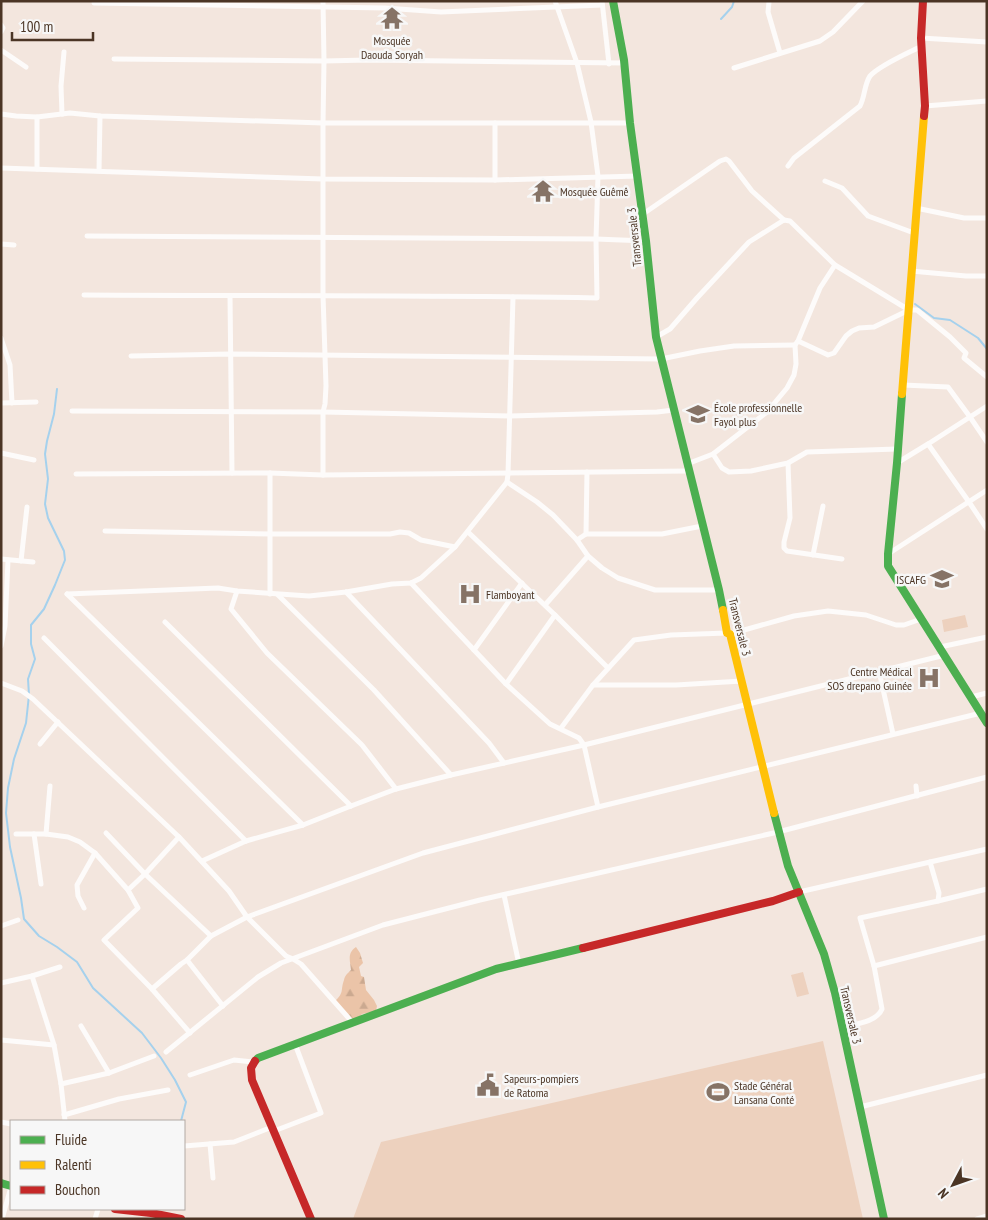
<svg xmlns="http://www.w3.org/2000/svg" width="988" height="1220" viewBox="0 0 988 1220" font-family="'PT Sans Narrow',sans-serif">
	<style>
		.forest { fill: url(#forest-firs) }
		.garden { fill: #edd1be }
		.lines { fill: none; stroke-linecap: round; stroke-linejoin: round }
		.stream { stroke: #a5d1ed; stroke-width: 2 }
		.street { stroke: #fdfbfa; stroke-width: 5 }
		.fast { stroke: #4caf50; stroke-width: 8 }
		.slow { stroke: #ffc107; stroke-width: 8 }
		.jam { stroke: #c62828; stroke-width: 8 }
		.labels { text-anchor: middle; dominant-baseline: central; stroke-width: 5; stroke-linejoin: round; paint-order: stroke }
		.poi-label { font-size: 12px; fill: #4b3525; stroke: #f7f7f7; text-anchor: start }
		.street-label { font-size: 12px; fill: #4b3525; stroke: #f7f7f7 }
	</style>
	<defs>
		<pattern id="forest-firs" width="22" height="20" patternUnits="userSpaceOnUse" patternTransform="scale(1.25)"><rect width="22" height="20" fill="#ebc4a8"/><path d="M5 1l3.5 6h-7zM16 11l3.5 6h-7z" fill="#cba990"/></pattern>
	</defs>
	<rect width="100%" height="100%" fill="#f3e6de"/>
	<path class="forest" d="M356,947L360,953L363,963L359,967L361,976L364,977L366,990L374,1000L377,1006L376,1011L362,1014L358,1019H348L334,1002C345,992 340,991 344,980C345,975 348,973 351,970C350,960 347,953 356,947Z"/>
	<g class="garden">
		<path d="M965,615L968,627L944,632L942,620Z"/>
		<path d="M803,972L809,994L797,997L791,975Z"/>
		<path d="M823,1041L863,1219H353L381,1142Z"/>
	</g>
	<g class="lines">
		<g class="stream">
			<path d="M721,19L732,7L734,1"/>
			<path d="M915,304L934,318L950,320L978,338L987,349"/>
			<path d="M57,389L54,414L47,441L45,454L48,479L45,504L48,518L64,551L65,560L55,585L44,609L31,625V644L35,659L28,679L29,695L26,723L14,759L8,788L6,813L10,847L21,898L24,919L39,936L57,947L77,962L93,988L142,1033L161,1058L175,1080L186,1102L181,1121"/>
		</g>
		<g class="street">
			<path d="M323,1L324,61L323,123V295L326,386L325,404L323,412V475"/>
			<path d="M602,1L609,64"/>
			<path d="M769,2L768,12L780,53"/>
			<path d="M94,3L385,8L441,12L602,5"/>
			<path d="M1,25L3,28L1,32"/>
			<path d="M921,38L987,42"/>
			<path d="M1,50L26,67"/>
			<path d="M114,59L324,61L368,60L624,63"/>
			<path d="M734,68L820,41L833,32L863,1"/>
			<path d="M925,106L987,101"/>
			<path d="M1,114L16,116L37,117L70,113L100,116L323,123H630"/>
			<path d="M62,114L61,86L64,52"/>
			<path d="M37,117V169"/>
			<path d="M788,166L794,158L860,106C865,97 864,85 870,76C880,65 908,53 922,46"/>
			<path d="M1,168L323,179L495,180L638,176"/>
			<path d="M99,171L100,116"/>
			<path d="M495,180V123"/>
			<path d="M825,181L842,188L868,216L914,233"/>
			<path d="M916,208L964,218H987"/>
			<path d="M643,214L720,161L726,159L729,161L752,191L784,220"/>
			<path d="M87,236L596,239L646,241"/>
			<path d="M1,244L14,245"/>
			<path d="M911,271L966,276H987"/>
			<path d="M84,295C255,296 426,295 597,298L596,239L598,176L591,122L577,63L555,1"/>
			<path d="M230,296L232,473"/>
			<path d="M656,337L670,329L697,298L749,242L784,220L790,221L835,265L909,310H917L950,337L966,353L964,358L987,377"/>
			<path d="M1,338L10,365L12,403"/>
			<path d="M798,341L826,354L828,355L834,353L846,336L852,331L859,328L874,327L909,310"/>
			<path d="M131,356L230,354L661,359L700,351L734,346L795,345"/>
			<path d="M903,385L948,387L970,417L987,442"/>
			<path d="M1,403L36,402"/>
			<path d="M72,411L323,412L510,416L657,412L674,410"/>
			<path d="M928,444L969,502L987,529"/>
			<path d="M1,453L34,460"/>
			<path d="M713,454L722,468L729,472L751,471L788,463L807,452L897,449"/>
			<path d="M788,463L790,518L784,542V548L787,551L842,559"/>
			<path d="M897,463L928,444L987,406"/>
			<path d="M687,464L713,454L767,412L787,388L794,375L796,364L795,345L798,341L820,288L835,265"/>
			<path d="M270,473V594"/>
			<path d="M76,474L270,473L323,475L688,471"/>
			<path d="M507,482L537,502L553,515L577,540L588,556L602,568L618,578L655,590H719"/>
			<path d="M105,531L271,534H390L400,532L409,533L421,540L455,547"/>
			<path d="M468,532L555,615L608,668"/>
			<path d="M586,534H662L702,526"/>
			<path d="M577,540L586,534L587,472"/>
			<path d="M888,554L987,490"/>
			<path d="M813,555L823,506"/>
			<path d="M1,559L33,562"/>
			<path d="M21,561L27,507"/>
			<path d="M411,583L506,684L550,724L579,738L584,745L598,807"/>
			<path d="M237,591L231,609L267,653L362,745L396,789"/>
			<path d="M346,592L489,743L504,763"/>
			<path d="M67,594L218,588L237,591L309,596L346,592L392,584L411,583L421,578L455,547L507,482L508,474L513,297"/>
			<path d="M67,594L303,825"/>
			<path d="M278,595L374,690L451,775"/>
			<path d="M545,605L588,556"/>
			<path d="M165,622L351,806"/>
			<path d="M730,634L794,616L828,611L866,615L896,625H904L921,619"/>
			<path d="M44,638L246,841"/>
			<path d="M1,646L5,626L8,560"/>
			<path d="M940,647L987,637"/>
			<path d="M474,650L522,583"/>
			<path d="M879,671L893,734"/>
			<path d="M1,683L22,691L33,699L179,837L229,891L247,917L286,956L293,959L301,964L353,1023"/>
			<path d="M506,684L555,615"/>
			<path d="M593,685H676L742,681"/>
			<path d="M971,697L987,693"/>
			<path d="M561,728L593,685L634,640L671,635L727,633"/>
			<path d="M40,744L58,722"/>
			<path d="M916,786L917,796"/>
			<path d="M106,833L145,874L211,936"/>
			<path d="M16,834H46L68,837L80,842L95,853L128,890L138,908L104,940L152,989L190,1033"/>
			<path d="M34,834L41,884"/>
			<path d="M46,834L50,786"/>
			<path d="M202,861L246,841L303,825L351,806L396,789L451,775L584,745L945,655"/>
			<path d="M930,862L939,893L938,901"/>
			<path d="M128,890L145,874L179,837"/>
			<path d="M799,892L987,849"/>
			<path d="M504,895L519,964"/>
			<path d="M84,908L78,896L77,885L95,853"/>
			<path d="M1,926L18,920"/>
			<path d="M187,960L223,1006"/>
			<path d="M874,966L987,937"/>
			<path d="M32,976L54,1045L61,1084L65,1121"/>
			<path d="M1,983L32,976L60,967"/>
			<path d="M152,989L181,964L187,960L211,936L247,917L423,853L598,807L981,713"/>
			<path d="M81,1026L109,1073"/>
			<path d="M843,1027C855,1024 877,1022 882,1009L874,966L860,918L938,901L987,889"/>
			<path d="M1,1040L54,1045"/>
			<path d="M166,1052L258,977L281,963L383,925L480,900L778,832L987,777"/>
			<path d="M190,1075L234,1060L253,1062"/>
			<path d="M61,1084L109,1073L154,1056"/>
			<path d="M860,1107L987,1075"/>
			<path d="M64,1115L119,1099L168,1090"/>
			<path d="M1,1122L11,1124"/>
			<path d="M274,1131L321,1113L295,1044"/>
			<path d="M210,1144L213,1178"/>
			<path d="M184,1146L234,1142L272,1127"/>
			<path d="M2,1219L11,1187"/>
			<path d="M95,1219L98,1209"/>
			<path d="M977,1219L987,1216"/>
		</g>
		<g class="fast">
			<path d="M613,1L624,60L630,123L646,241L656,337L719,590L723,610"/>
			<path d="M902,394L897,463L888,554V566L987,723"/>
			<path d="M774,813L788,866L824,954L835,993L884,1219"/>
			<path d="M255,1061L258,1058L496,969L583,948"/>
			<path d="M1,1183L11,1186"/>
		</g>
		<g class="slow">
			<path d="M902,394L924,116"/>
			<path d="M723,610L727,633L730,634L774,813"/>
		</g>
		<g class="jam">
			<path d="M923,1L921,38L925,106L924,116"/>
			<path d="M583,948L773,901L799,892"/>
			<path d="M255,1061L251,1068L252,1080L311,1219"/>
			<path d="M115,1209L151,1213L181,1219"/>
		</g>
	</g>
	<defs>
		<symbol id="temple-bare" viewBox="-9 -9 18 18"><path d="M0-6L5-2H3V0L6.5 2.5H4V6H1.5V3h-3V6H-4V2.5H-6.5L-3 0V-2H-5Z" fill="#867366" stroke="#f7f7f7" stroke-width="2.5" paint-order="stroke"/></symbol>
		<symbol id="university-bare" viewBox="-9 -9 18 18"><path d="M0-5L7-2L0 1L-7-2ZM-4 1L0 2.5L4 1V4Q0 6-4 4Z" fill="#867366" stroke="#f7f7f7" stroke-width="2.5" paint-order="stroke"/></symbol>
		<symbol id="hospital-bare" viewBox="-9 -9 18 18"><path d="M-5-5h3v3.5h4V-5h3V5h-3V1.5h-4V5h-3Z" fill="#867366" stroke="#f7f7f7" stroke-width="2.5" paint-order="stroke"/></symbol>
		<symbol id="civic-bare" viewBox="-9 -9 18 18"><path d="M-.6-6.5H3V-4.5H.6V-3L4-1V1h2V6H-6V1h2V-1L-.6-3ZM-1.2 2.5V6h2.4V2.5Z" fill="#867366" stroke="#f7f7f7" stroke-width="2.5" paint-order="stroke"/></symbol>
		<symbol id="stadium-bare" viewBox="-9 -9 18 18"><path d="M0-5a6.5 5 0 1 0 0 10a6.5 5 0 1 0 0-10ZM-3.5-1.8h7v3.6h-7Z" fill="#867366" stroke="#f7f7f7" stroke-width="2.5" paint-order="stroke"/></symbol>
	</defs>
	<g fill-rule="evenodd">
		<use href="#temple-bare" x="376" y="2" width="32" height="32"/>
		<use href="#temple-bare" x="527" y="175" width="32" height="32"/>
		<use href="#university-bare" x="682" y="398" width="32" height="32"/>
		<use href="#university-bare" x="926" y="563" width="32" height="32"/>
		<use href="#hospital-bare" x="454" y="578" width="32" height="32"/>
		<use href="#hospital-bare" x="913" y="662" width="32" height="32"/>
		<use href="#civic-bare" x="472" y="1069" width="32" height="32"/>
		<use href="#stadium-bare" x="702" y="1076" width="32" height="32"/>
	</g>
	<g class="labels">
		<g class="poi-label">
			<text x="392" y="40" text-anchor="middle">Mosquée<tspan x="392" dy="14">Daouda Soryah</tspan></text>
			<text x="560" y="191">Mosquée Guêmê</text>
			<text x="714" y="407">École professionnelle<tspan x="714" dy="14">Fayol plus</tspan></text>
			<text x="926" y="579" text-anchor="end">ISCAFG</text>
			<text x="486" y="594">Flamboyant</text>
			<text x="912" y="671" text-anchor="end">Centre Médical<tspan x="912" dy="14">SOS drepano Guinée</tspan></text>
			<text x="504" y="1078">Sapeurs-pompiers<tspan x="504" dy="14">de Ratoma</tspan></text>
			<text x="734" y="1085">Stade Général<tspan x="734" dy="14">Lansana Conté</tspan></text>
		</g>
		<g class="street-label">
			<text transform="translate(634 237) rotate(-96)">Transversale 3</text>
			<text transform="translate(740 627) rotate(76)">Transversale 3</text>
			<text transform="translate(851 1015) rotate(77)">Transversale 3</text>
		</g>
	</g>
	<rect width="988" height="1220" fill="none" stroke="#4b3525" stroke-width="5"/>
	<rect x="10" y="1120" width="175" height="90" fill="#f7f7f7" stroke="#b2a9a3"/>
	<rect x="20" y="1136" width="25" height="8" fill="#4caf50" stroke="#b2a9a3"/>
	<text x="55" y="1145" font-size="15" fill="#4b3525">Fluide</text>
	<rect x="20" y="1161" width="25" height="8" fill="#ffc107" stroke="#b2a9a3"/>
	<text x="55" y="1170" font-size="15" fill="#4b3525">Ralenti</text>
	<rect x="20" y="1186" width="25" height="8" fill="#c62828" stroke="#b2a9a3"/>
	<text x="55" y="1195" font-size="15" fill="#4b3525">Bouchon</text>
	<g transform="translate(953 1185) rotate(229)" stroke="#f7f7f7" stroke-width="4" paint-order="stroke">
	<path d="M0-4L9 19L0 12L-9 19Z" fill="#4b3525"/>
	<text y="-8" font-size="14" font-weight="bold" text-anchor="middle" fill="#4b3525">N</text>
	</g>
	<path d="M12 32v8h81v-8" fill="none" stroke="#4b3525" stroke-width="2.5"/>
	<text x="20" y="32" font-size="15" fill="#4b3525" stroke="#f7f7f7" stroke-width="4" paint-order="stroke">100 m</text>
</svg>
